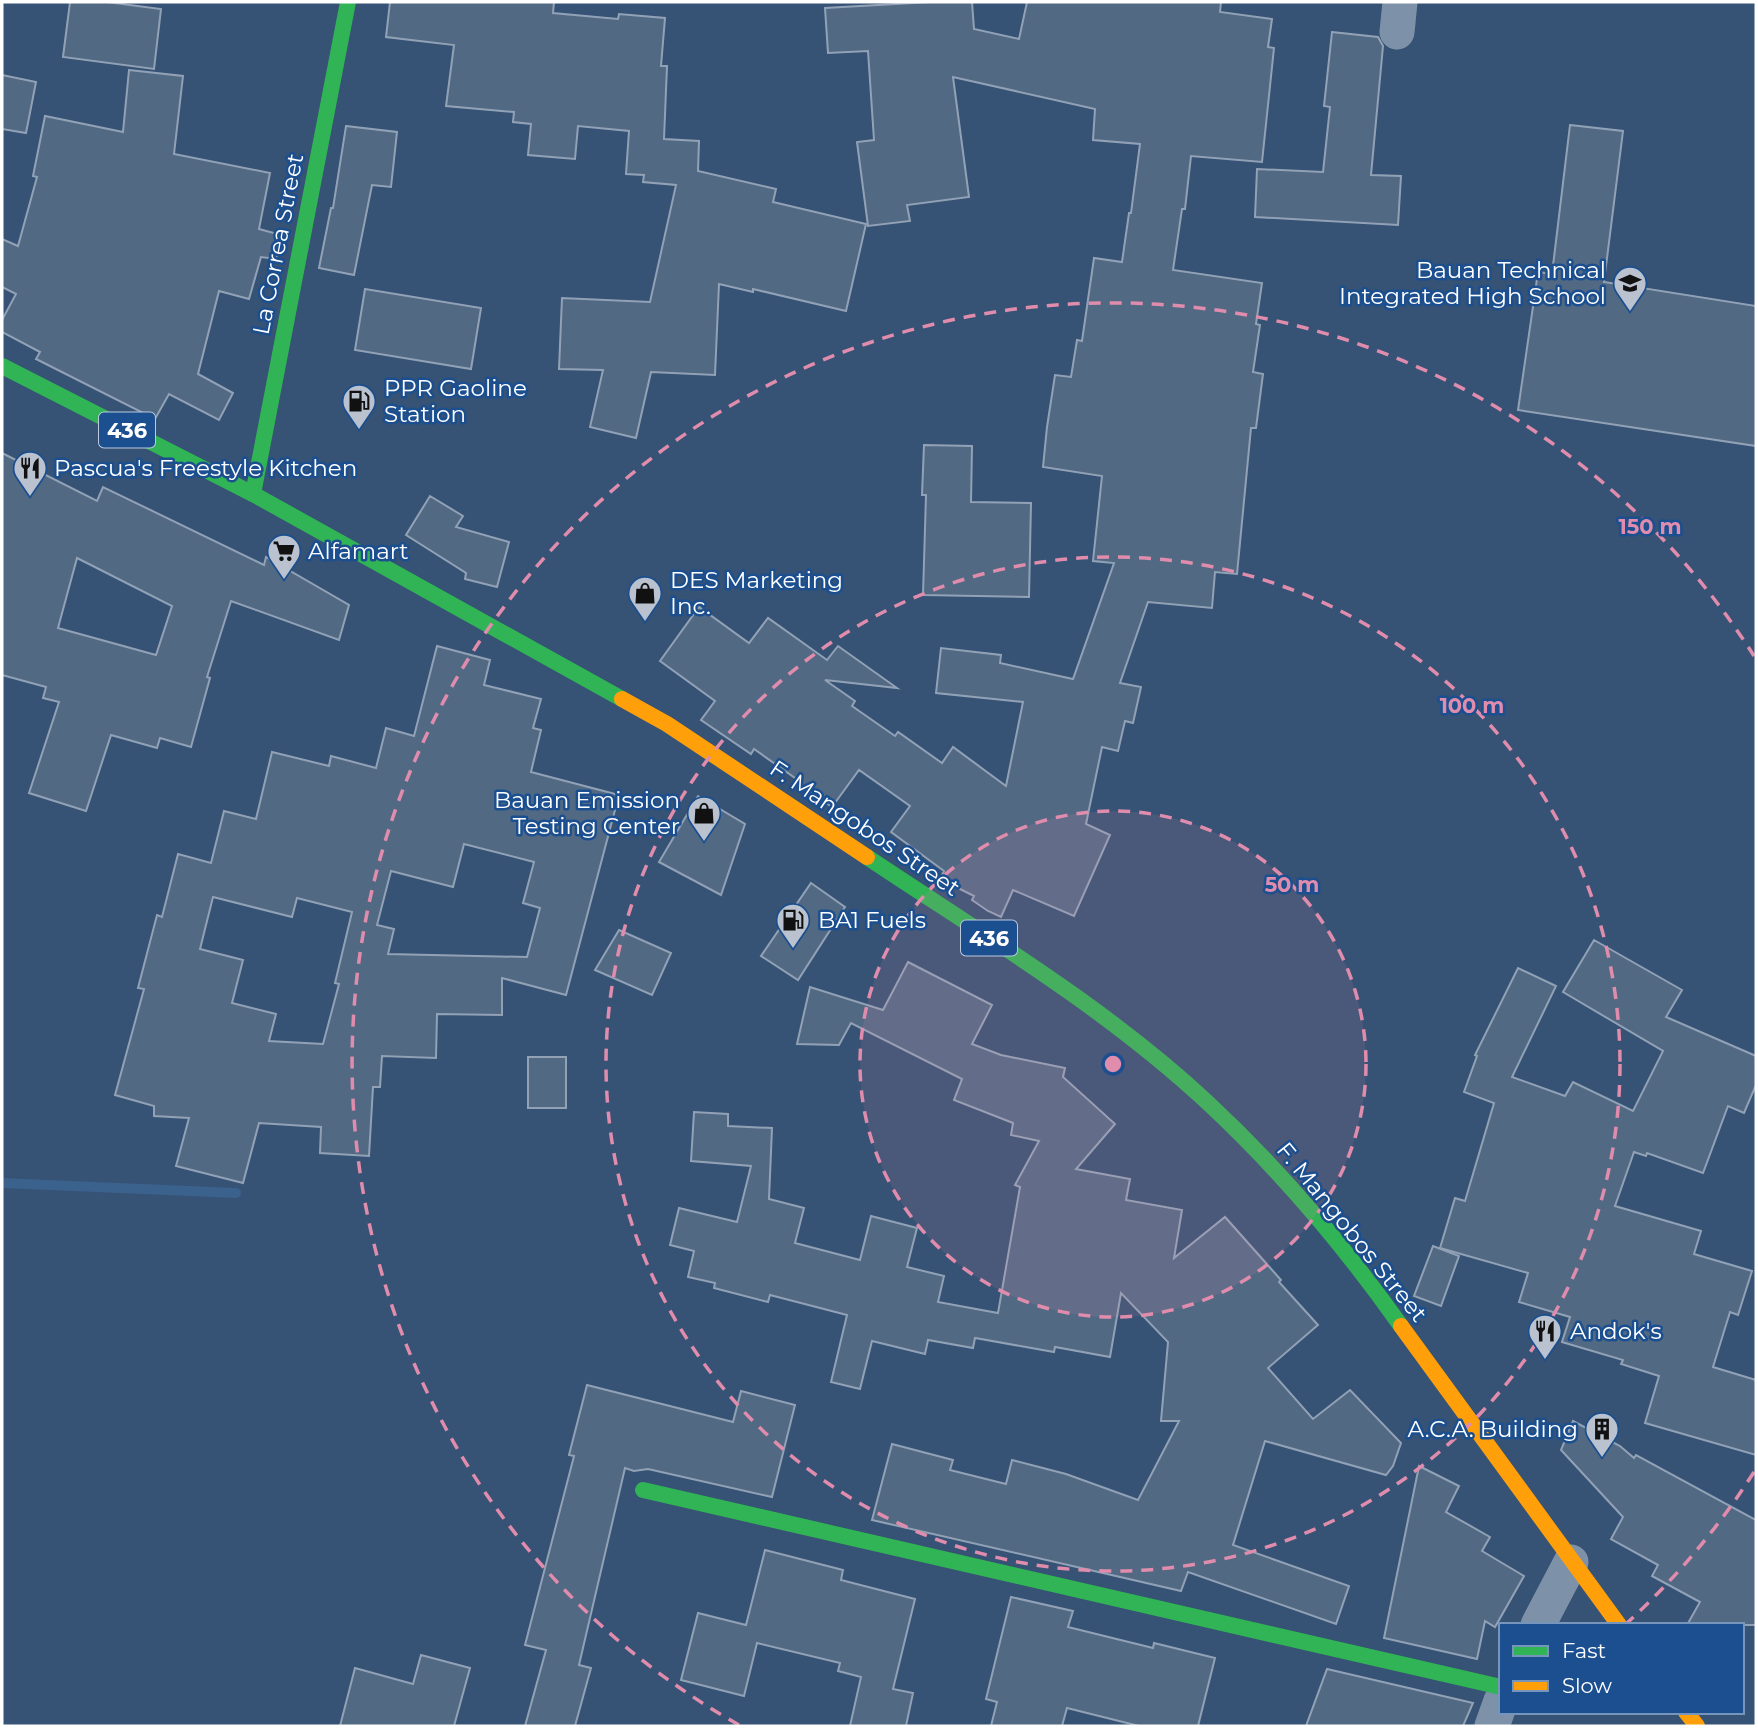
<svg xmlns="http://www.w3.org/2000/svg" width="1758" height="1728" viewBox="0 0 1758 1728" font-family="Montserrat,sans-serif">
	<style>
		.lines { fill: none; stroke-linecap: round; stroke-linejoin: round }
		.stream { stroke: #3b618d; stroke-width: 10 }
		.building { fill: #526984; stroke: #92a2b6; stroke-width: 2; fill-rule: evenodd }
		.street { stroke: #7d92a8; stroke-width: 35 }
		.fast { stroke: #30b455; stroke-width: 16 }
		.slow { stroke: #ff9f0a; stroke-width: 16 }
		.ring { fill: none; stroke: #e08cad; stroke-width: 3.5; stroke-dasharray: 12 9 }
		.labels { text-anchor: middle; dominant-baseline: central; stroke-width: 5; stroke-linejoin: round; paint-order: stroke }
		.shield { fill: #1b4f8f; stroke: #bbcadd; stroke-width: 2 }
		.shield-label { font-size: 21px; font-weight: bold; fill: #fff }
		.street-label { font-size: 23px; fill: #fff; stroke: #1b4f8f }
		.poi-label { font-size: 23px; fill: #fff; stroke: #1b4f8f; text-anchor: start }
		.centre { fill: #e08cad; stroke: #1b4f8f; stroke-width: 3.5 }
		.ring-label { font-size: 21px; text-anchor: middle; font-weight: bold; fill: #e08cad; stroke: #1b4f8f; stroke-width: 5; stroke-linejoin: round; paint-order: stroke }
	</style>
	<rect width="100%" height="100%" fill="#365274"/>
	<g class="lines">
		<path class="stream" d="M2,1183L236,1193"/>
	</g>
	<g class="building">
		<path d="M70,2H107L161,9L154,69L63,57Z"/>
		<path d="M390,2H554L553,13L618,19L619,14L665,18L661,66H667L664,139L699,141L698,171L776,189L773,202L866,224L846,311L753,289V292L719,284L715,375L651,372L636,438L590,427L603,370L559,369L562,298L650,302L676,185L643,182L644,175L626,174L629,131L578,126L575,159L528,155L531,124L513,122L514,112L446,106L454,45L386,37Z"/>
		<path d="M932,2H972L974,29L1019,39L1027,2H1221L1220,12L1272,19L1268,47L1274,48L1262,162L1191,156L1185,209H1182L1173,270L1262,283L1256,324L1260,325L1253,372L1263,374L1256,428H1251L1237,574L1215,572L1212,608L1148,602L1120,683L1141,687L1133,723L1125,721L1118,751L1102,747L1086,824L1110,835L1074,916L1013,890L1001,917L988,911L972,900L974,896L940,879L944,871L891,832L910,806L859,770L832,807L800,786L802,783L754,749L751,754L701,720L715,701L660,661L699,607L749,643L768,618L827,660L838,646L897,688L825,680L855,701L852,706L895,736L898,732L942,763L953,747L1006,786L1023,702L936,693L941,648L1001,655L1000,663L1073,679L1114,563L1093,561L1102,476L1043,467L1047,427L1055,375L1071,377L1077,340L1082,341L1094,258L1122,262L1129,213H1131L1140,144L1093,140L1095,109L953,77L969,197L907,205L910,221L868,226L857,142L874,140L868,51L828,53L825,8Z"/>
		<path d="M1332,32L1378,37L1383,46L1371,175L1401,176L1398,225L1255,217L1257,169L1323,172L1330,107L1324,106Z"/>
		<path d="M129,70L183,76L174,154L270,173L259,229L281,235L276,259L261,257L249,299L219,291L198,374L233,393L219,420L169,394L155,419L36,359L40,352L2,332V320L16,294L2,287V239L18,246L37,177L33,176L45,116L123,132Z"/>
		<path d="M2,75L36,82L26,133L2,129Z"/>
		<path d="M1570,125L1623,131L1604,282L1756,306V446L1518,410L1538,272L1552,274Z"/>
		<path d="M346,126L397,132L391,187L372,185L354,275L319,268L331,208H333Z"/>
		<path d="M365,289L481,308L471,369L355,350Z"/>
		<path d="M924,445L972,446L971,502L1031,503L1029,597L923,595L926,495H922Z"/>
		<path d="M2,453L97,501L103,487L264,565L266,557L349,605L339,640L231,601L207,677L210,678L191,747L160,738L157,748L111,735L86,811L29,793L59,702L43,698L46,687L2,675ZM77,558L172,606L156,655L58,628Z"/>
		<path d="M430,496L463,516L456,527L509,542L497,587L465,579L466,573L406,535Z"/>
		<path d="M437,646L490,660L484,685L541,699L533,728L541,730L531,772L619,795L566,995L502,978V1015L437,1014L436,1058L382,1056L380,1087H373L369,1156L320,1153L321,1127L259,1123L243,1183L176,1166L189,1118L154,1116V1106L115,1095L144,989L138,988L157,915L162,917L178,854L211,863L224,811L256,819L272,752L329,766L331,756L376,768L386,728L414,736ZM464,844L534,862L523,903L540,908L527,957L388,954L394,929L377,925L391,871L453,887ZM213,897L292,917L297,898L352,912L335,983L339,984L323,1044L269,1041L276,1014L232,1003L243,960L200,949Z"/>
		<path d="M698,796L745,824L721,895L659,862Z"/>
		<path d="M811,883L845,907L798,980L761,956Z"/>
		<path d="M619,930L671,953L652,995L595,970Z"/>
		<path d="M1594,940L1682,990L1666,1017L1756,1056V1085L1744,1113L1728,1106L1703,1173L1647,1153L1646,1156L1634,1152L1615,1206L1701,1231L1694,1254L1752,1271L1738,1315L1730,1312L1713,1367L1756,1380V1455L1645,1423L1659,1376L1621,1364L1623,1360L1562,1342L1570,1317L1519,1302L1528,1273L1440,1248L1455,1198L1465,1201L1494,1103L1464,1092L1477,1056L1475,1055L1518,968L1556,986L1512,1077L1565,1096L1573,1082L1633,1111L1663,1051L1563,992Z"/>
		<path d="M908,962L992,1005L972,1044L1001,1055L1065,1068L1063,1077L1115,1124L1076,1169L1130,1179L1126,1200L1182,1210L1174,1258L1225,1217L1281,1280L1279,1282L1318,1325L1268,1368L1313,1419L1350,1390L1401,1443L1393,1466L1386,1475L1265,1441L1233,1545L1349,1586L1336,1624L1188,1572L1181,1591L872,1520L892,1444L953,1460L950,1470L1006,1484L1012,1460L1066,1474L1138,1500L1179,1421H1161L1168,1342L1121,1293L1110,1357L1055,1347L1054,1352L975,1338L973,1348L928,1340L925,1354L872,1341L860,1389L831,1382L847,1315L770,1295L768,1302L714,1288L715,1283L688,1277L694,1251L670,1245L679,1208L737,1222L751,1166L691,1161L694,1112L728,1114V1126L772,1128L769,1199L804,1208L795,1243L860,1260L871,1216L917,1228L907,1267L944,1276L938,1302L998,1313L1020,1187L1015,1185L1039,1141L1011,1135L1013,1123L954,1100L962,1079L851,1023L839,1045L797,1044L810,987L883,1010Z"/>
		<rect x="528" y="1057" width="38" height="51"/>
		<path d="M1433,1246L1459,1256L1441,1306L1414,1296Z"/>
		<path d="M587,1385L733,1422L741,1391L795,1405L772,1497L648,1469L634,1471L625,1468L579,1665L591,1668L575,1726H525L546,1650L525,1645L574,1456L569,1455Z"/>
		<path d="M1573,1421L1620,1446L1634,1458L1636,1455L1756,1520V1625H1687L1700,1602L1652,1576L1658,1565L1611,1539L1623,1517L1561,1450Z"/>
		<path d="M1419,1466L1459,1486L1446,1512L1490,1537L1482,1551L1524,1576L1495,1627L1485,1621L1477,1659L1384,1638Z"/>
		<path d="M765,1550L843,1570L841,1580L915,1599L893,1689L913,1693L906,1726H850L861,1677L838,1671L840,1663L757,1643L744,1696L681,1680L698,1613L746,1625Z"/>
		<path d="M1011,1597L1073,1611L1068,1627L1153,1648L1154,1643L1215,1658L1198,1726H1139L1067,1708L1062,1726H991L997,1702L986,1699Z"/>
		<path d="M421,1655L470,1668L454,1726H340L355,1668L413,1684Z"/>
		<path d="M1327,1669L1473,1703L1463,1726H1306Z"/>
	</g>
	<g class="lines">
		<g class="street">
			<path d="M1397,32L1400,2"/>
			<path d="M1538,1625L1571,1562"/>
			<path d="M1492,1726L1501,1701"/>
		</g>
		<g class="fast">
			<path d="M2,366L253,494L622,699"/>
			<path d="M253,494L348,2"/>
			<path d="M867,857C982,934 1105,1007 1207,1102C1278,1168 1345,1247 1401,1326"/>
			<path d="M643,1490L1501,1687"/>
		</g>
		<g class="slow">
			<path d="M622,699L667,724L867,857"/>
			<path d="M1401,1326L1619,1625"/>
			<path d="M1686,1712L1697,1726"/>
		</g>
	</g>
	<circle cx="1113" cy="1064" r="253" fill="#e08cad" fill-opacity=".12"/>
	<g class="ring">
		<circle cx="1113" cy="1064" r="253"/>
		<circle cx="1113" cy="1064" r="507"/>
		<path d="M1754 1472A760 760 0 0 1 1626 1624M739 1725A760 760 0 1 1 1754 656"/>
	</g>
	<defs>
		<symbol id="school-pin" viewBox="-11 -11 22 30"><path d="M0 17L-7.5 6A9.5 9.5 0 1 1 7.5 6Z" fill="#b9c2ce" stroke="#1b4f8f"/><path d="M0-5L7-2L0 1L-7-2ZM-4 1L0 2.5L4 1V4Q0 6-4 4Z" fill="#111"/></symbol>
		<symbol id="fuel-pin" viewBox="-11 -11 22 30"><path d="M0 17L-7.5 6A9.5 9.5 0 1 1 7.5 6Z" fill="#b9c2ce" stroke="#1b4f8f"/><path d="M-5.5-6h7V0h2V4h1.3V-2.5L3-4.5l.8-.8L6-3V5H2.5V1h-1V6h-7ZM-4.2-4.7v3.2H.2V-4.7Z" fill="#111"/></symbol>
		<symbol id="restaurant-pin" viewBox="-11 -11 22 30"><path d="M0 17L-7.5 6A9.5 9.5 0 1 1 7.5 6Z" fill="#b9c2ce" stroke="#1b4f8f"/><path d="M-5-6h1v4h1v-4h1v4h1v-4h1v5L-1.5 .5V6h-2V.5L-5-1ZM5-6V6H3V1.5H1.5Q1.5-4 5-6Z" fill="#111"/></symbol>
		<symbol id="supermarket-pin" viewBox="-11 -11 22 30"><path d="M0 17L-7.5 6A9.5 9.5 0 1 1 7.5 6Z" fill="#b9c2ce" stroke="#1b4f8f"/><path d="M-6-5.5h2.5l.6 2H6L4.5 2H-2.5L-4.4-4H-6ZM-1.5 3.2a1.3 1.3 0 1 0 .1 0ZM3 3.2a1.3 1.3 0 1 0 .1 0Z" fill="#111"/></symbol>
		<symbol id="shop-pin" viewBox="-11 -11 22 30"><path d="M0 17L-7.5 6A9.5 9.5 0 1 1 7.5 6Z" fill="#b9c2ce" stroke="#1b4f8f"/><path d="M-5-2.5h2.3a2.7 3.5 0 0 1 5.4 0H5L5.5 6h-11ZM-1.5-2.5h3a1.5 2.3 0 0 0-3 0Z" fill="#111"/></symbol>
		<symbol id="building-pin" viewBox="-11 -11 22 30"><path d="M0 17L-7.5 6A9.5 9.5 0 1 1 7.5 6Z" fill="#b9c2ce" stroke="#1b4f8f"/><path d="M-4-6H4V6H1V3H-1V6H-4ZM-2.5-4.3h1.7v1.8h-1.7ZM.8-4.3h1.7v1.8H.8ZM-2.5-1h1.7V.8h-1.7ZM.8-1h1.7V.8H.8Z" fill="#111"/></symbol>
	</defs>
	<g fill-rule="evenodd">
		<use href="#school-pin" x="1611" y="264" width="38" height="52"/>
		<use href="#fuel-pin" x="340" y="382" width="38" height="52"/>
		<use href="#restaurant-pin" x="11" y="449" width="38" height="52"/>
		<use href="#supermarket-pin" x="265" y="532" width="38" height="52"/>
		<use href="#shop-pin" x="626" y="574" width="38" height="52"/>
		<use href="#shop-pin" x="685" y="794" width="38" height="52"/>
		<use href="#fuel-pin" x="774" y="901" width="38" height="52"/>
		<use href="#restaurant-pin" x="1526" y="1312" width="38" height="52"/>
		<use href="#building-pin" x="1583" y="1410" width="38" height="52"/>
	</g>
	<g class="labels">
		<g class="shield">
			<rect x="99" y="412.5" width="56" height="35" rx="5"/>
			<rect x="961" y="920.5" width="56" height="35" rx="5"/>
		</g>
		<g class="shield-label">
			<text x="127" y="430">436</text>
			<text x="989" y="938">436</text>
		</g>
		<g class="street-label">
			<text transform="translate(278 244) rotate(-79)">La Correa Street</text>
			<text transform="translate(865 828) rotate(34)">F. Mangobos Street</text>
			<text transform="translate(1352 1232) rotate(51)">F. Mangobos Street</text>
		</g>
		<g class="poi-label">
			<text x="1606" y="270" text-anchor="end">Bauan Technical<tspan x="1606" dy="26">Integrated High School</tspan></text>
			<text x="384" y="388">PPR Gaoline<tspan x="384" dy="26">Station</tspan></text>
			<text x="54" y="468">Pascua's Freestyle Kitchen</text>
			<text x="308" y="551">Alfamart</text>
			<text x="670" y="580">DES Marketing<tspan x="670" dy="26">Inc.</tspan></text>
			<text x="680" y="800" text-anchor="end">Bauan Emission<tspan x="680" dy="26">Testing Center</tspan></text>
			<text x="818" y="920">BA1 Fuels</text>
			<text x="1570" y="1331">Andok's</text>
			<text x="1578" y="1429" text-anchor="end">A.C.A. Building</text>
		</g>
	</g>
	<circle cx="1113" cy="1064" r="10" class="centre"/>
	<g class="ring-label">
		<text x="1650" y="534">150 m</text>
		<text x="1472" y="713">100 m</text>
		<text x="1292" y="892">50 m</text>
	</g>
	<rect width="1758" height="1728" fill="none" stroke="#ffffff" stroke-width="7"/>
	<rect x="1499" y="1623" width="245" height="91" fill="#1b4f8f" stroke="#7695bc" stroke-width="2"/>
	<rect x="1513" y="1646" width="35" height="10" fill="#30b455" stroke="#7695bc" stroke-width="2"/>
	<text x="1562" y="1658" font-size="21" fill="#ffffff">Fast</text>
	<rect x="1513" y="1681" width="35" height="10" fill="#ff9f0a" stroke="#7695bc" stroke-width="2"/>
	<text x="1562" y="1693" font-size="21" fill="#ffffff">Slow</text>
</svg>
